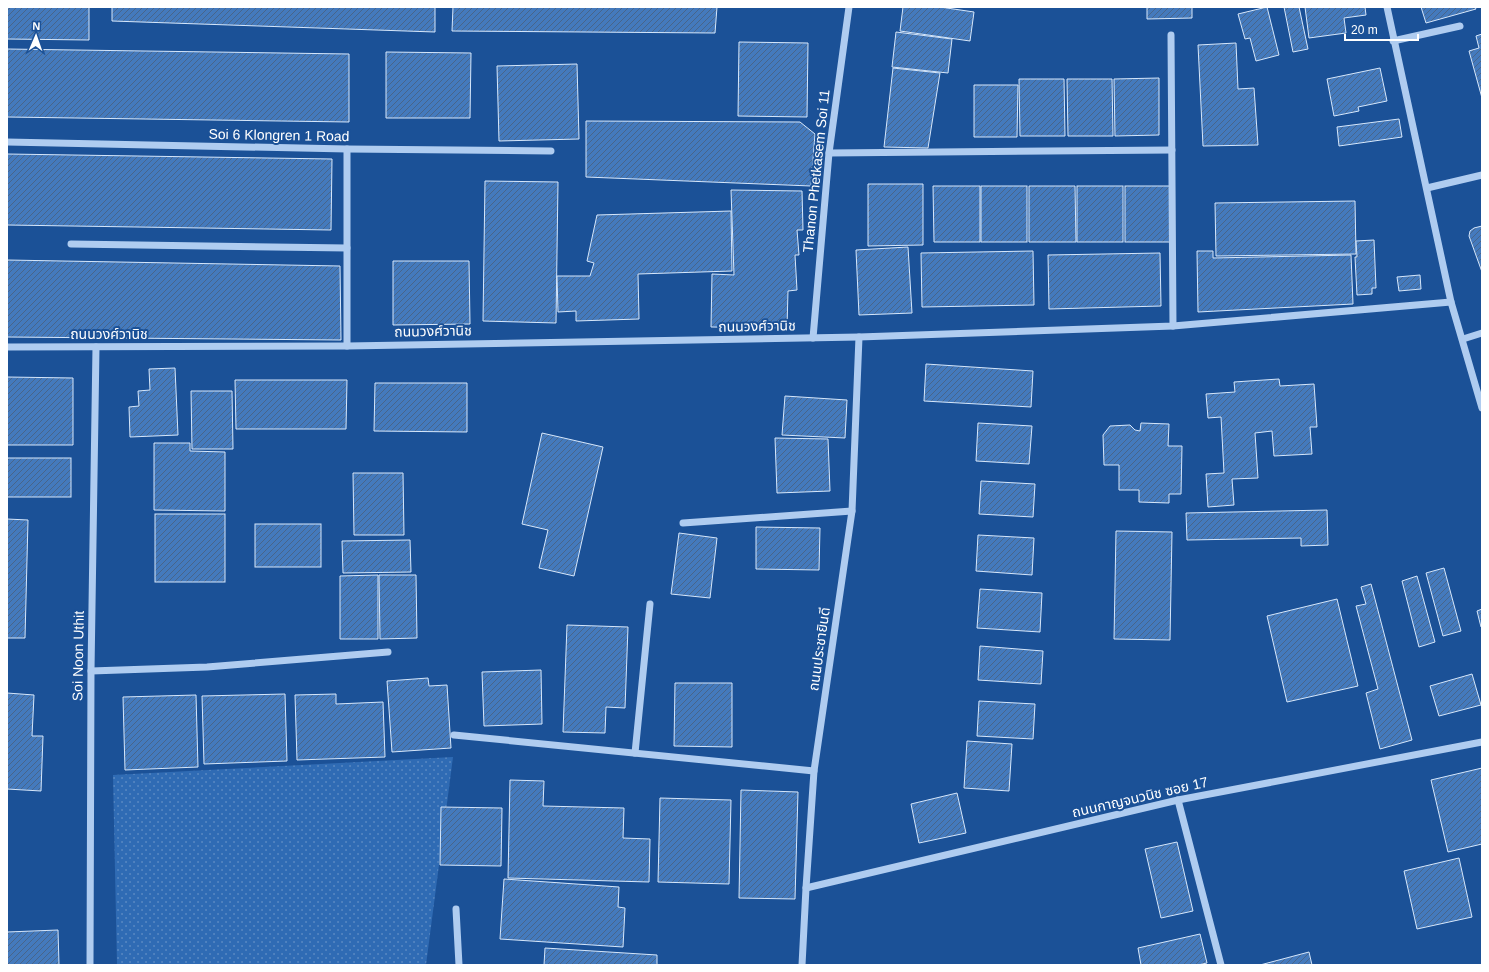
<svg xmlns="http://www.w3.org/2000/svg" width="1489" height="972" viewBox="0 0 1489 972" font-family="Helvetica,'Noto Sans Thai',sans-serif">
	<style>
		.green { fill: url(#green-dots) }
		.building { fill: url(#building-hatch); stroke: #d6e7fb }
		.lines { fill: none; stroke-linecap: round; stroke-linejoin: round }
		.minor { stroke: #afccf0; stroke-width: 7 }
		.labels { text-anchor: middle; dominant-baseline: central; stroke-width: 4; stroke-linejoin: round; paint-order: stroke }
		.street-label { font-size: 14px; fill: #fff; stroke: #1b5197 }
	</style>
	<defs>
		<pattern id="green-dots" width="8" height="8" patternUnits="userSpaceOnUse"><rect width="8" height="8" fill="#2f6bb4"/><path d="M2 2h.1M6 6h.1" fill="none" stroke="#5989c3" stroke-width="1.8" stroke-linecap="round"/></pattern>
		<pattern id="building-hatch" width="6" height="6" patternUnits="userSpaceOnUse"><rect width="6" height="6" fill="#447abd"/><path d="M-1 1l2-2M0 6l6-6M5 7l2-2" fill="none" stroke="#48658a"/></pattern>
	</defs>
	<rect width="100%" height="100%" fill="#1b5197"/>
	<path class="green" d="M453,757L426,965H117L113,775Z"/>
	<g class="building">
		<path d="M7,7H89V40L7,39Z"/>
		<path d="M112,7H435V32L112,21Z"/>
		<path d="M453,7H717L715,33L452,31Z"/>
		<path d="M903,7H940L974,12L970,41L900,31Z"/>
		<path d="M1147,7H1192V18L1147,19Z"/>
		<path d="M1267,7L1279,55L1256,61L1250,38L1245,39L1238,14Z"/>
		<path d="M1284,7H1299L1308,49L1293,52Z"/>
		<path d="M1305,7H1365L1366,15L1344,18L1346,33L1309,38Z"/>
		<path d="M1421,7H1475L1476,9L1426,23Z"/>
		<path d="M896,32L952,39L948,73L892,67Z"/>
		<path d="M1482,34V98L1469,51L1479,48L1476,36Z"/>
		<path d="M739,42L808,43L807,117L738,116Z"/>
		<path d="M1236,43L1238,89L1254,88L1258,145L1203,146L1198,45Z"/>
		<path d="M7,49L349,54V122L7,117Z"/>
		<path d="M386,52L471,53L470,118H386Z"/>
		<path d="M577,64L579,139L499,141L497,66Z"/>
		<path d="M893,68L940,73L928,148L884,147Z"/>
		<path d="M1380,68L1387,101L1358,107L1359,111L1334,116L1327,79Z"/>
		<path d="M1159,78V135L1115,136L1114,79Z"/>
		<path d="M1019,79H1064L1065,136H1020Z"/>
		<path d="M1067,79H1112L1113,136H1068Z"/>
		<path d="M974,85H1018L1017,137H974Z"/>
		<path d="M1399,119L1402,137L1339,146L1337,127Z"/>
		<path d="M586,121L800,122L815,134L811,186L586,177Z"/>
		<path d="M7,154L332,159L331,230L7,225Z"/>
		<path d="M485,181L558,182L556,323L483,321Z"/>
		<path d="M868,184H923V245L868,246Z"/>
		<path d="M933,186H980V242H934Z"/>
		<rect x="981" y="186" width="46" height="56"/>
		<path d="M1029,186H1075L1076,242H1029Z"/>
		<rect x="1077" y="186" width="46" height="56"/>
		<rect x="1125" y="186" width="46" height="56"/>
		<path d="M731,190L802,191L803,230H797L799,255H795L797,290L788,291L787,328L711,327L712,274L734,275Z"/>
		<path d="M1355,201L1356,254L1216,256L1215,203Z"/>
		<path d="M731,211L732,271L638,274L639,319L576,321V311L558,312L557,276H590L594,263L587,261L597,215Z"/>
		<path d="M1482,226V272L1469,236L1470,231L1474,228Z"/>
		<path d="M1374,240L1376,288H1372V294L1357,295L1355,257H1357L1356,241Z"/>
		<path d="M908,247L912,313L859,315L856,250Z"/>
		<path d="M1033,251L1034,305L922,307L921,253Z"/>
		<path d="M1197,251H1213V258L1351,255L1353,304L1198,312Z"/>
		<path d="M1160,253L1161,306L1049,309L1048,255Z"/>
		<path d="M7,260L340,266L341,340L7,337Z"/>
		<path d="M393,261H469L470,324L393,325Z"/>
		<path d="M1420,275L1421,289L1399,291L1397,277Z"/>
		<path d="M926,364L1033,371L1031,407L924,401Z"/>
		<path d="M175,368L178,435L130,437L129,407L139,406L138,391L150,390L149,369Z"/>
		<path d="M7,377L73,378V445H7Z"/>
		<path d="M1279,379L1280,386L1314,384L1317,427H1310L1312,454L1274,456L1272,431L1255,433L1258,478L1232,479L1234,505L1208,507L1206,474L1224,473L1221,417L1208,418L1206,394L1235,392L1234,382Z"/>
		<path d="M235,380H347L346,429H236Z"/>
		<path d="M375,383H467V432L374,431Z"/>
		<path d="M191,391H232L233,449H192Z"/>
		<path d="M785,396L847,400L845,438L782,435Z"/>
		<path d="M978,423L1032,426L1029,464L976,461Z"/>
		<path d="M1141,423L1169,424L1168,446H1182L1181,494H1169V503L1139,502V490H1119V465H1104L1103,435L1110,426L1130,425L1135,430L1140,431Z"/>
		<path d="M542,433L603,447L574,576L539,568L548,530L522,524Z"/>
		<path d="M775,438L828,439L830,491L777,493Z"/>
		<path d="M154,443H190V451L225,452V511L154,510Z"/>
		<rect x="7" y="458" width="64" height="39"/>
		<path d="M353,473H403L404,535H354Z"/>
		<path d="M981,481L1035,484L1033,517L979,514Z"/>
		<path d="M1327,510L1328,545L1301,546V538L1187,540L1186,513Z"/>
		<rect x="155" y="514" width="70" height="68"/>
		<path d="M7,519L28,520L25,638H7Z"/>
		<rect x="255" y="524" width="66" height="43"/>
		<path d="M756,527L820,528L819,570L756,569Z"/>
		<path d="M1116,531L1172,532L1170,640L1114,639Z"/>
		<path d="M679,533L717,538L710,598L671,594Z"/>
		<path d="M978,535L1034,538L1032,575L976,571Z"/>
		<path d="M410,540L411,572L343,573L342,541Z"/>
		<path d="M1444,568L1461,631L1443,636L1426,573Z"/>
		<path d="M378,575V639H340V576Z"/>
		<path d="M379,575H416L417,638L380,639Z"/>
		<path d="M1417,576L1435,642L1419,647L1402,581Z"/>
		<path d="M1371,584L1412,740L1380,749L1366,693L1378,689L1356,606L1366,604L1361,587Z"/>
		<path d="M980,589L1042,593L1040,632L977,628Z"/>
		<path d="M1337,599L1358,686L1287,702L1267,616Z"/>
		<path d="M1482,609V627H1481L1477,611Z"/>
		<path d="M567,625L628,627L625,708L606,707L605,733L563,732Z"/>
		<path d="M980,646L1043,651L1041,684L978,680Z"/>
		<path d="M541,670L542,724L484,726L482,672Z"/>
		<path d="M1472,674L1481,705L1439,716L1430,686Z"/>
		<path d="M428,678L429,686L447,685L451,748L392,752L387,681Z"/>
		<path d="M675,683H732V747L674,746Z"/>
		<path d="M7,693L34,695L32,736H43L41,791L7,789Z"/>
		<path d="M285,694L287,761L204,764L202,696Z"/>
		<path d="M336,694V704L383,702L385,757L297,760L295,695Z"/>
		<path d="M196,695L198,767L125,770L123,697Z"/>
		<path d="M979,701L1035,704L1033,739L977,736Z"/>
		<path d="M967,741L1012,744L1009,791L964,788Z"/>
		<path d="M1482,768V844L1448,852L1431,780Z"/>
		<path d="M510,780L544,781L543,806L624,808L623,838L650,839L649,882L508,878Z"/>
		<path d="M741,790L798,792L795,899L739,898Z"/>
		<path d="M957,793L966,833L919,843L911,804Z"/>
		<path d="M660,798L731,800L729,884L658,882Z"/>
		<path d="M441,807L502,808L501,866L440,865Z"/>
		<path d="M1177,842L1193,911L1161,918L1145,849Z"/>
		<path d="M1459,858L1472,917L1417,929L1404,871Z"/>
		<path d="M504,879L619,887L618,907L625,908L623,947L500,939Z"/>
		<path d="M58,930L59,965H7V932Z"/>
		<path d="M1200,934L1207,963L1198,965H1141L1138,948Z"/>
		<path d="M545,948L657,955V965H544Z"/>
		<path d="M1309,952L1312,965H1260Z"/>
	</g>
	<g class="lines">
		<g class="minor">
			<path d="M1387,7L1451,302L1482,408"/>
			<path d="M1171,35L1173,326"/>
			<path d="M1393,41L1460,26"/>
			<path d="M7,142L347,149L551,151"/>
			<path d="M829,153L1172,150"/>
			<path d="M1427,188L1482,175"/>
			<path d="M71,244L347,248"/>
			<path d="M813,338L829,153L849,7"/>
			<path d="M1463,339L1482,333"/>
			<path d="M347,346V149"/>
			<path d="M7,347L347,346L859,337L1173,326L1451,302"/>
			<path d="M683,523L852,511"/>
			<path d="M91,671L207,667L388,652"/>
			<path d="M454,735L814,771"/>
			<path d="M635,753L650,604"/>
			<path d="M1178,800L1221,965"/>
			<path d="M806,888L1178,800L1482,742"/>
			<path d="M456,909L459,965"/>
			<path d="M90,965L91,671L96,347"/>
			<path d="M802,965L806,888L814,771L852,511L859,337"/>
		</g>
	</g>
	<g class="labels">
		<g class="street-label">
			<text transform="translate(279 135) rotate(1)">Soi 6 Klongren 1 Road</text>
			<text transform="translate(816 171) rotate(-84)">Thanon Phetkasem Soi 11</text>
			<text transform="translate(757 326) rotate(-1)">ถนนวงศ์วานิช</text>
			<text transform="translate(433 331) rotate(-1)">ถนนวงศ์วานิช</text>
			<text x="109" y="334">ถนนวงศ์วานิช</text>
			<text transform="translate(819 649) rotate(-82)">ถนนประชายินดี</text>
			<text transform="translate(78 656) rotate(-89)">Soi Noon Uthit</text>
			<text transform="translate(1140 797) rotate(-13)">ถนนกาญจนวนิช ซอย 17</text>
		</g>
	</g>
	<rect width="1489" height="972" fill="none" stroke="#ffffff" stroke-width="16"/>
	<g transform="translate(36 36) rotate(2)" stroke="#1b5197" stroke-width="3" paint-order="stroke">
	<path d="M0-3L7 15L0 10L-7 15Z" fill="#ffffff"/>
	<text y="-6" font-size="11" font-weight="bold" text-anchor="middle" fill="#ffffff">N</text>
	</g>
	<path d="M1345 34v6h73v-6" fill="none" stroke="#ffffff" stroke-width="2"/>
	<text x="1351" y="34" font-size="12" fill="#ffffff" stroke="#1b5197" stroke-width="3" paint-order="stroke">20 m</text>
</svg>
